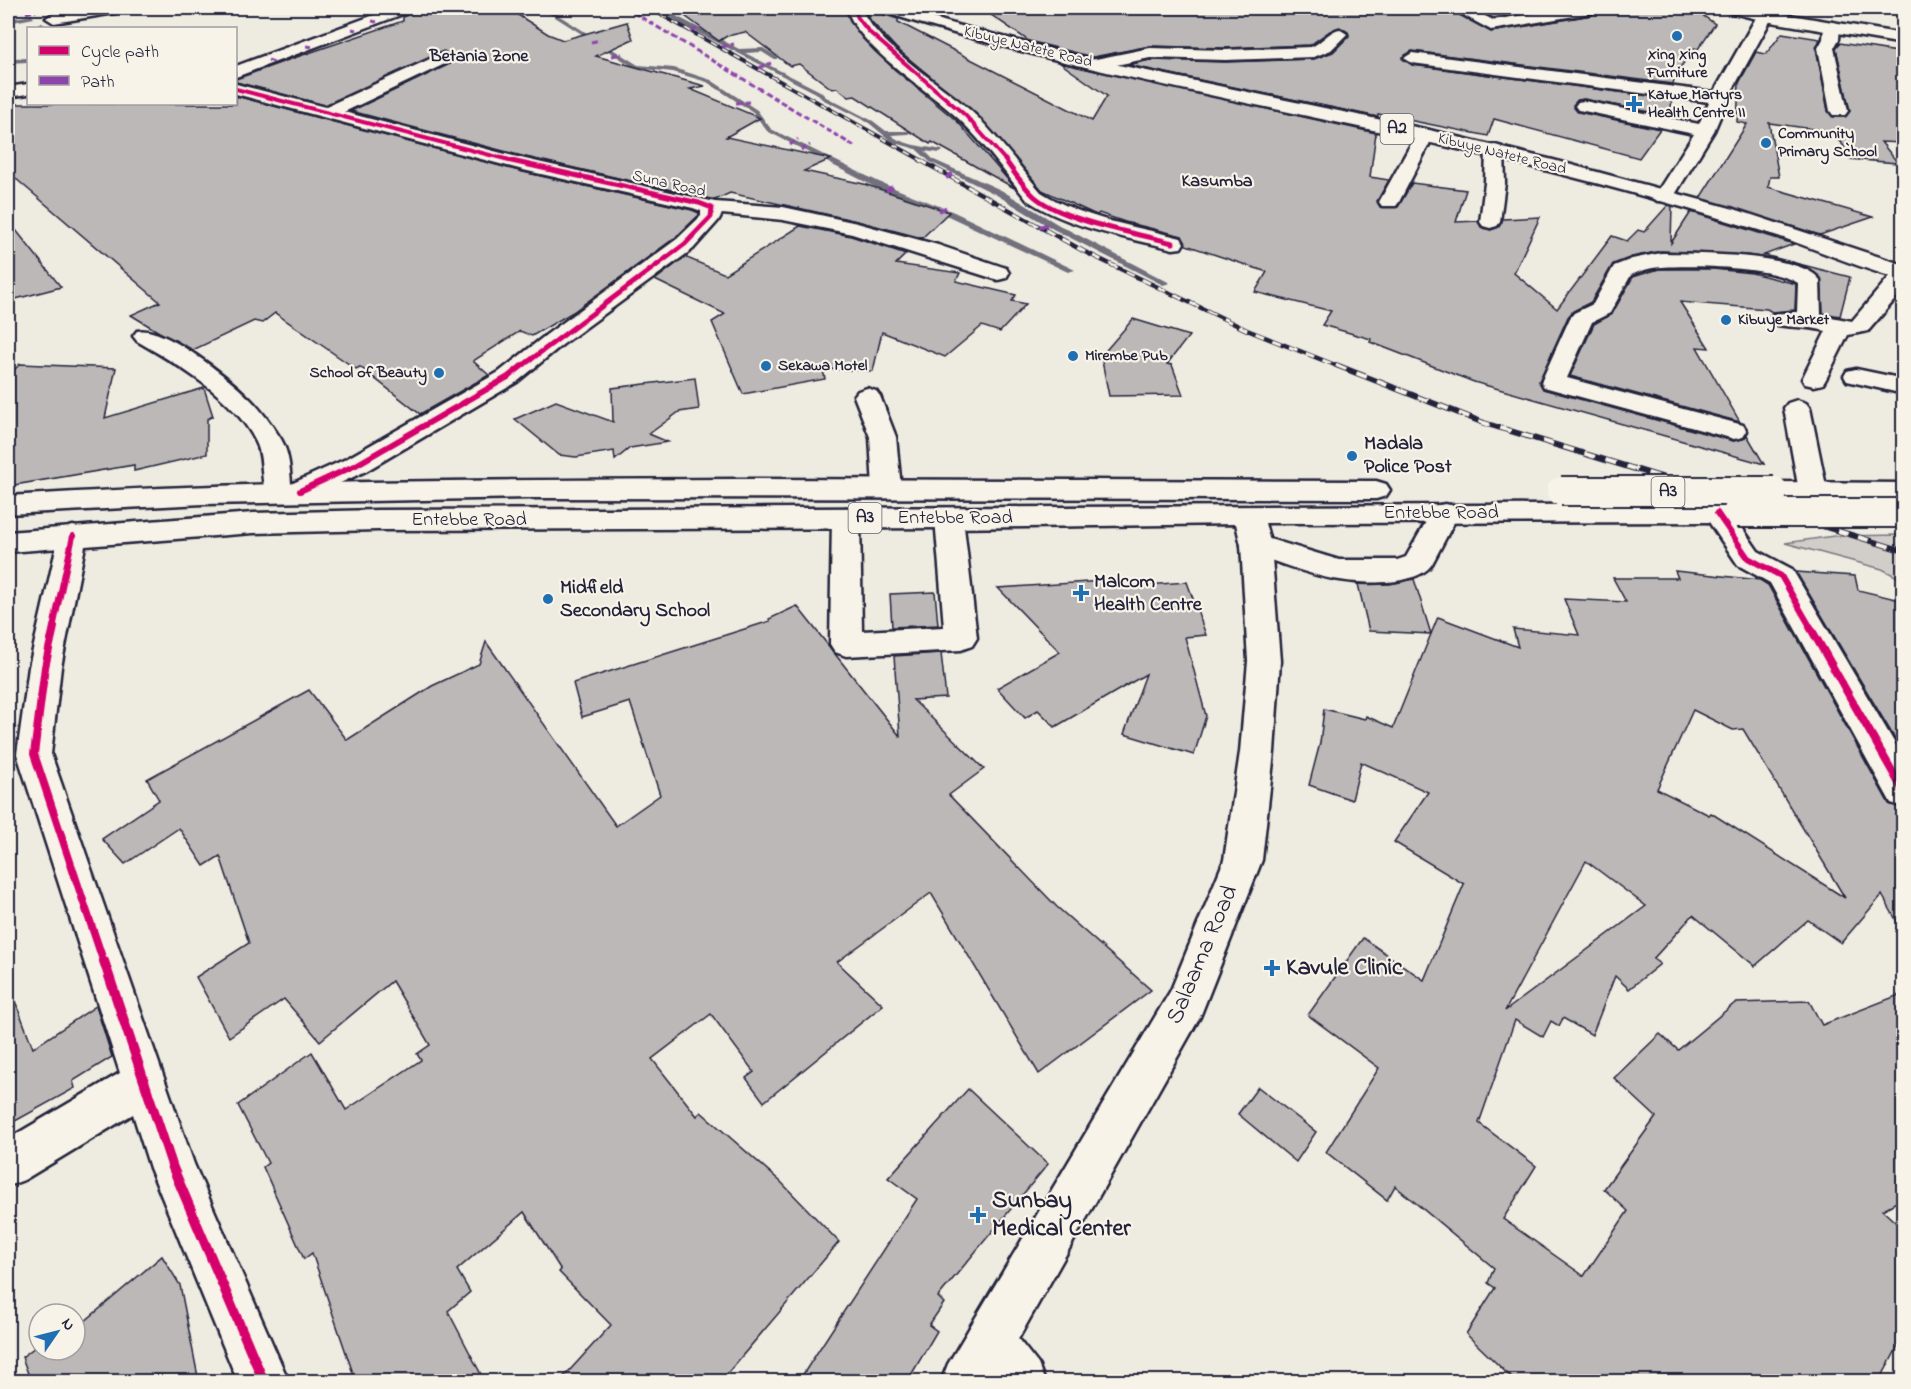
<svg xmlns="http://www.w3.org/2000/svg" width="1911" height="1389" viewBox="0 0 1911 1389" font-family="'Indie Flower',sans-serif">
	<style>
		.green { fill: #d1cdc9; stroke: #7a7882; stroke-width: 1.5 }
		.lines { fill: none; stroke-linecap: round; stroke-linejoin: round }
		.stream { fill: #716f7b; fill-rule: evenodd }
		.building { fill: #bbb8b7; stroke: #22223b; stroke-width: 1.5; fill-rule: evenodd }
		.minor-casing { stroke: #22223b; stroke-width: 5 }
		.major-casing { stroke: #22223b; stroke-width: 5 }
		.minor { fill: #f7f3e8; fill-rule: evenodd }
		.major { fill: #f7f3e8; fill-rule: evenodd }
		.rail-far2-casing { stroke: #22223b; stroke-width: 4 }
		.rail-far1-casing { stroke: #22223b; stroke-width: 4.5 }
		.rail-casing { stroke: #22223b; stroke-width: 6 }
		.rail-far2 { stroke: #f7f3e8; stroke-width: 2; stroke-dasharray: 7; stroke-linecap: butt }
		.rail-far1 { stroke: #f7f3e8; stroke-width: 3; stroke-dasharray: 9; stroke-linecap: butt }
		.rail { stroke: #f7f3e8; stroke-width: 4; stroke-dasharray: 11; stroke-linecap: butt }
		.major-bridge-casing { stroke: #22223b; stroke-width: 32; stroke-linecap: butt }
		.major-bridge { stroke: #f7f3e8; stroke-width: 28 }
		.quiet-far1 { stroke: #8e44ad; stroke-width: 3; stroke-dasharray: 6 3; stroke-linecap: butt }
		.quiet { stroke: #8e44ad; stroke-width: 4; stroke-dasharray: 8 4; stroke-linecap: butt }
		.cycleway-far4-casing { stroke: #f7f3e8; stroke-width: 6 }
		.cycleway-far3-casing { stroke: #f7f3e8; stroke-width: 8 }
		.cycleway-far2-casing { stroke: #f7f3e8; stroke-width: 9 }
		.cycleway-far1-casing { stroke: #f7f3e8; stroke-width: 12 }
		.cycleway-casing { stroke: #f7f3e8; stroke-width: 14 }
		.cycleway-far4 { stroke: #d6006c; stroke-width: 4 }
		.cycleway-far3 { stroke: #d6006c; stroke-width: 5 }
		.cycleway-far2 { stroke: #d6006c; stroke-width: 6 }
		.cycleway-far1 { stroke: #d6006c; stroke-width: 8 }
		.cycleway { stroke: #d6006c; stroke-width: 10 }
		.poi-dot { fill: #1f6fb2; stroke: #f7f3e8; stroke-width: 2 }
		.labels { text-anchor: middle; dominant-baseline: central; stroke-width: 4.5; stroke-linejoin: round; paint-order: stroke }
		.far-street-label { font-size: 16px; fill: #22223b; stroke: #f7f3e8 }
		.far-poi-label { font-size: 16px; font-weight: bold; fill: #22223b; stroke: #f7f3e8; text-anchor: start }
		.far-quarter-label { font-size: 18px; font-weight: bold; fill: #22223b; stroke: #f7f3e8 }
		.shield { fill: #f7f3e8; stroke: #62616f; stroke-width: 1.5 }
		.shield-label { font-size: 18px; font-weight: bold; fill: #22223b }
		.poi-label { font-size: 20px; font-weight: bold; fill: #22223b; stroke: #f7f3e8; text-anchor: start }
		.street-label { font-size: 20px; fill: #22223b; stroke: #f7f3e8 }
		.near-street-label { font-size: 24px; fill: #22223b; stroke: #f7f3e8 }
		.near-poi-label { font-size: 24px; font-weight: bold; fill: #22223b; stroke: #f7f3e8; text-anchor: start }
	</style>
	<rect width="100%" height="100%" fill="#eeebe1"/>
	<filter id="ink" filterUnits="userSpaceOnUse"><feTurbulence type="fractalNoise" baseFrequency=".0167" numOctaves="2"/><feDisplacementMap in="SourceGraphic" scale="12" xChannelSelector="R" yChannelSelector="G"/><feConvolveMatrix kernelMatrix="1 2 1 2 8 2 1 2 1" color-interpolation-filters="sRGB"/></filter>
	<g filter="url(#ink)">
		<path class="green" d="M1903,535V580L1882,569L1785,543L1834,536Z"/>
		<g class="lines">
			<g class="stream">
				<path d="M541,8H547L638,65L674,68L711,80L757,110L771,129L879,182L954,212L1075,270L1068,272L948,216L873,186L767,131L753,112L707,82L673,72L635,68Z"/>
				<path d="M655,8H661L739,49L763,48L777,57V59H773L762,52L745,53L820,91L826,97L873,121L886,131H911L912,132L909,134L891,135C905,146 925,146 942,150L943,151L940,153L925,151L934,160L1001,190L1059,225L1170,283L1163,285L1053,229L995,194L930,162L916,149L892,142L869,123L822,99L816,93L685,26Z"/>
				<path d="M32,15L34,18L8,23V19Z"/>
				<path d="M38,23H42L48,28H42Z"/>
				<path d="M28,58V62L8,63V59Z"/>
				<path d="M25,169L31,170L8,184V179Z"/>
			</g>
		</g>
		<g class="building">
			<path d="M416,8H507L548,34L563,40L627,22L633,39L596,56L705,86L690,89L760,118L726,137L831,159L804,171L864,184L949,212L922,238L857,221L730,193L715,200L526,157L351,111L450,64L453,57L444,51L325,105L236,82V79L291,59L403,21V17L412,13Z"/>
			<path d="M674,8H845L851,23L863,39L894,69L957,121L1016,189L932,142L930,144L855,96L849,97L837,88L832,89L799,64L790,66L745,32L727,36L719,41Z"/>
			<path d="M863,8H875L879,13L898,19V22L1092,121L1107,96L1060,63L1376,133L1370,177L1389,180L1377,201L1380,207H1398L1412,183L1466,190L1456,222L1478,221L1481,227L1491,230L1499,227L1503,219L1540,217L1514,273L1557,309L1612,236L1627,241L1638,230L1644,232L1668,205L1672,206L1671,243L1691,212L1794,244L1764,255L1850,277L1840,316L1823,313L1821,278L1810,269L1793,262L1746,255L1661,251L1632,257L1613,264L1591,302L1573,311L1568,317L1539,381L1543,389L1733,441L1743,439L1747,435L1764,464L1474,382L1370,342L1371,339L1322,325L1331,311L1255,292L1267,272L1186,245L1182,236L1125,222L1099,213L1097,215L1092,213L1042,190L982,119L896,48L871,21Z"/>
			<path d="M981,8H1253L1263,13L1298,8H1448L1491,32L1592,15L1602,8H1692L1715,24L1698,49L1694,48L1675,75L1673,84L1412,51L1402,57L1412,65L1672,99L1670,116L1584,99L1578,100L1573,105L1578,112L1660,129L1639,158L1494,119L1488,136L1378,114V117L1128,65L1150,60L1225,62L1314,59L1333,52L1349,36L1348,32L1340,27L1330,31L1310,45L1225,48L1150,46L1093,57L1029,41Z"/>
			<path d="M1473,8H1557L1493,18Z"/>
			<path d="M1782,33L1820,39L1816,48L1828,111L1833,117H1845L1850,111L1836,48L1840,43L1904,53V143L1881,142L1898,163L1849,159L1843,145L1828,131L1769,123L1779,177H1770L1768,187L1873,217L1820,235L1700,198L1747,124L1737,122L1739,83L1756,52L1766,54Z"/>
			<path d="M236,96L523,172L692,210L699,213V215L676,237L573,312L532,336L520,331L473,361L489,375L420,414L360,367L356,369L275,313L262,323L254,321L193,350L159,332L131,315L160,302L8,172V104H236Z"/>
			<path d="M8,220L61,287L8,301Z"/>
			<path d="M800,226L851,236L906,254L896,264L960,273L956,281L1016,295L1012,301L1026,304L1000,332L982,326L945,357L882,332L873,371L823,369L825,379L743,394L712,322L725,314L655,280L685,257L725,274Z"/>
			<path d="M1659,269H1713L1752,273L1796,284L1795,310L1772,312L1767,309L1680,302L1709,348L1697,347L1740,422L1570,376L1594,324L1612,314L1633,277Z"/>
			<path d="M1133,319L1189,336L1167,364L1172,365L1183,395L1109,396L1101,356Z"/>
			<path d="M20,364L116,368L105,418L204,388L213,416L207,419V454L134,471V465L8,486V376Z"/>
			<path d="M695,378L699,409L679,412L649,434L668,442L630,448L615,460L614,451L576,457L559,455L515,419L556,401L613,422L612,388Z"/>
			<path d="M1675,571L1760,580L1768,585L1889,804L1904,809V934L1882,895L1841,943L1808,920L1755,966L1693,915L1653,959L1660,964L1629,989L1615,976L1592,1035L1563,1018L1559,1026L1551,1021L1543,1037L1515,1020L1479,1123L1536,1166L1503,1219L1584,1276L1628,1211L1604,1189L1656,1117L1614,1078L1660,1034L1678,1050L1735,1003L1809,1001L1822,1025L1904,993V1198L1882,1210L1904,1230V1335L1879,1382H1516L1466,1334L1495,1288L1488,1283L1494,1268L1395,1186L1387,1200L1326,1152L1379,1068L1308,1015L1363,938L1424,980L1464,884L1394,842L1428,792L1361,762L1352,800L1309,785L1320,743L1324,709L1365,719L1366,716L1393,728L1431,634L1369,631L1358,584H1390L1414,579L1431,634L1438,617L1518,647L1513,629L1579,635L1564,599L1626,602L1613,578H1678ZM1693,710L1733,730L1743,729L1845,898L1711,813L1709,815L1657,789ZM1586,861L1646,906L1505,1011Z"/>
			<path d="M1796,572L1855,576L1858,590L1904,601V754Z"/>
			<path d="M1118,580L1119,587L1187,582L1206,635L1185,637L1206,716L1194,755L1124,734L1146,674L1055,727L1038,710L1025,718L997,688L1060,652L998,588Z"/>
			<path d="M935,592L938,625L892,627L890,594Z"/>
			<path d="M797,606L900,736L894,656L941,653L946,698L913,700L984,769L949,795L1057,907L1151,990L1039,1074L931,893L837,962L883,1005L764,1102L746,1078L754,1072L711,1014L652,1059L697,1116L701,1112L781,1182L839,1242L720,1382H559L611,1325L559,1272L561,1270L524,1212L457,1270L470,1292L448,1311L485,1382H356L312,1253L304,1259L263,1167L268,1163L238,1105L312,1052L346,1110L421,1060L417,1054L430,1045L392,981L320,1041L284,999L229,1037L196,977L249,943L220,856L204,866L179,828L125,864L102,839L159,800L147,779L309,690L347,740L432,686L479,664L486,642L616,826L660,795L630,702L582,717L573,683L770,621L769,619Z"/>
			<path d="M8,990H11L33,1048L96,1006L112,1057L73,1081L75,1088L8,1125Z"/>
			<path d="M1258,1087L1316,1132L1296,1162L1238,1114Z"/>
			<path d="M968,1089L1048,1164L938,1297L944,1303L929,1325L937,1331L907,1382H798L917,1199L888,1178Z"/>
			<path d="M162,1256L180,1285L199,1382H31L22,1357L39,1344V1350H75V1320L78,1327Z"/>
		</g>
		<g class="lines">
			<defs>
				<g id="minor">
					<path d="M90,8H123L115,13L54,23L46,18L54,13Z"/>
					<path d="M393,8H414L411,11L236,77V66Z"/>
					<path d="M847,8H861C878,47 939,82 971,111C997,135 1018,165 1041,192C1083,219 1134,226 1181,238L1184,243L1181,248L1173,249C1124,237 1069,228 1027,200C1005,173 985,144 959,119C930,91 856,46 847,8Z"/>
					<path d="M1450,8H1469L1493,20L1568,8H1600L1592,13L1491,30Z"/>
					<path d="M1765,11L1773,16L1728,98L1714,131L1671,201H1657L1654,197L1694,134L1584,111L1578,110L1575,106L1578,102L1584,101L1699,124L1709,102L1412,63L1404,58L1412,53L1714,92L1757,16Z"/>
					<path d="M1832,22L1840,27L1839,39L1834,48L1848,111L1845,115H1833L1830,111L1818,48L1823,39L1824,27Z"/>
					<path d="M1339,29L1347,34L1331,50L1314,57L1225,60L1150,58L1097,69L1089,64L1091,60L1150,48L1225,50L1311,47C1321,43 1328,32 1339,29Z"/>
					<path d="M443,53L451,58L449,62L344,112L525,159L715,202L783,207L857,223L938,245L1006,268L1009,273L1006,278L998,280L852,234L783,220L722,214L718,221L693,249L562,345L517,382L366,471L310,497C302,499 295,497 289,498C281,500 278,502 269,499C259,483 265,460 256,442C235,398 177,364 137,341L133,336L137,331C163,324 230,379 250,399C262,411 272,425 281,439C289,453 290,468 291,484L346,459L499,372L546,335L677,239L701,216V211L693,208L523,170L236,94V84L325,107Z"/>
					<path d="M28,84V94L8,97V87Z"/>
					<path d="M1425,129L1432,131L1434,135L1399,202L1396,206H1382L1379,202L1416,135L1418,131Z"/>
					<path d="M1495,145L1502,147L1504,151L1505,183L1500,222L1497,226L1490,228L1483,226L1480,222L1485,183L1486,151L1488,147Z"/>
					<path d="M1661,253C1694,254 1802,253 1820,280L1821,315L1852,321L1896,269L1904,267V289L1868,331L1848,335L1826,379L1823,384L1814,386L1805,384L1802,379L1826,331C1808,326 1790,328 1773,324L1769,319L1773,314L1797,312L1798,283C1772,267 1695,265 1663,267C1651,267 1641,271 1631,275L1610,313L1592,322L1567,378L1743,425L1747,431L1743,437L1734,439L1544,387L1541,382L1570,318L1574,313L1593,304L1614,266L1632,259Z"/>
					<path d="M1856,369L1904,379V394L1847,381L1844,376L1847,371Z"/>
					<path d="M867,388L876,391L880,396L896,437L901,488L897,494L887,497L877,494L873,488L870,437L854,396L858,391Z"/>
					<path d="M1797,400L1806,403L1810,408L1827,491L1823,497L1813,500L1803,497L1799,491L1784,408L1788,403Z"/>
					<path d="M1445,504L1455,506L1459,513L1432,564C1418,586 1363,584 1340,580C1313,577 1273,560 1246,552L1241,545L1246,538L1256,535L1339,560H1397L1406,557L1435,506Z"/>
					<path d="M1717,504L1727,506L1758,551L1792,569L1904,759V807L1891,803L1770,583L1738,565L1703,513L1707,506Z"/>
					<path d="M846,508L856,511L860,518L862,631L944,627L935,518L939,511L949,508L959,511L963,518L977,638L972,646L961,650L846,656L835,652L830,644L832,518L836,511Z"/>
					<path d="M73,526L83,529L87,536L61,667L51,754L194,1164L289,1382H238L150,1168L133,1114L24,1180L8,1186V1139L120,1073L17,754L29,667L59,536L63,529Z"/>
					<path d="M989,1318L1007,1325L1038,1364L1045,1382H988L971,1361L964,1343L971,1325Z"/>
				</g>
				<g id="major">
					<path d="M877,8H899L957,25L1085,58L1425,129L1553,160L1734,209L1904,265V280C1861,269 1819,250 1778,236C1698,211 1618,188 1537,168C1318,113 1095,79 880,11Z"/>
					<path d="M1722,8H1748L1904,34V44L1765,21L1725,11Z"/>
					<path d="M742,479L1376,481L1386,484L1390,490L1386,496L1376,499L530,498L203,504L8,514V496C252,480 497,480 742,479Z"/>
					<path d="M1774,482L1904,483V501L1774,500L1764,497L1760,491L1764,485Z"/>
					<path d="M1723,504L1733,506L1737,513L1733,520L1723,522L1265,523L1271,545L1280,661L1274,752L1262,860L1200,1017L994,1382H941L948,1364L1171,990L1224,860L1240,752L1248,661L1241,545L1236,524L949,528L378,530L253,533L8,552V532L253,513L378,510Z"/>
				</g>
			</defs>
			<use href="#minor" class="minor-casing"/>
			<use href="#major" class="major-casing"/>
			<use href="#minor" class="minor"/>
			<use href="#major" class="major"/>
			<defs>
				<path id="rail-far2" d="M649,8L923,161"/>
				<path id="rail-far1" d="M920,160L1085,252L1247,330L1340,367"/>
				<path id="rail" d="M1336,365L1484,423L1904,551"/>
			</defs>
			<use href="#rail-far2" class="rail-far2-casing"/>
			<use href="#rail-far1" class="rail-far1-casing"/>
			<use href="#rail" class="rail-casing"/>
			<use href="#rail-far2" class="rail-far2"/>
			<use href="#rail-far1" class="rail-far1"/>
			<use href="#rail" class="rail"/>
			<defs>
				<g id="major-bridge">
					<path d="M1561,491H1774"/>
					<path d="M1737,513H1904"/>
				</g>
			</defs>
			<use href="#major-bridge" class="major-bridge-casing"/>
			<use href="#major-bridge" class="major-bridge"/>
			<g class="quiet-far1">
				<path d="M626,8L854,146"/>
				<path d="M26,13L36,11"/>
				<path d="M550,14L556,12"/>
				<path d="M372,21L377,22"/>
				<path d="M352,29L356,30"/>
				<path d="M691,31L701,28"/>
				<path d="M591,42L600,40"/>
				<path d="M306,46L313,47"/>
				<path d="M722,47L734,44"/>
				<path d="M612,56L622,54"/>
				<path d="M268,60L274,62"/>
				<path d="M759,68L771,63"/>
				<path d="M736,103L749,102"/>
				<path d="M790,145L798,139"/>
				<path d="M801,150L810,145"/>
			</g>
			<g class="quiet">
				<path d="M946,178L954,173"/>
				<path d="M886,191L896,185"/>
				<path d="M939,211L947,207"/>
				<path d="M1039,227L1051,224"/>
			</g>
			<defs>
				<g id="cycleway-far4">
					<path d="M854,8L858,18L869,32L965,115L1006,161"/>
					<path d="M236,89L513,161"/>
				</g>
				<g id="cycleway-far3">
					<path d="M507,160L699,203L712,208L711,217L685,244L521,367"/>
					<path d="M1005,160C1014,172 1023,186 1034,196C1062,221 1136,233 1173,243"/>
				</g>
				<g id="cycleway-far2">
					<path d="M300,491L356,465L508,377L523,365"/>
					<path d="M1717,513L1748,558L1781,576L1811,628"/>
					<path d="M53,628L73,536"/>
				</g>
				<g id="cycleway-far1">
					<path d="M54,627L45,667L34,754L104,963"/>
					<path d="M1810,627L1904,792"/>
				</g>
				<path id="cycleway" d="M104,961L173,1168L264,1382"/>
			</defs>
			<use href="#cycleway-far4" class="cycleway-far4-casing"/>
			<use href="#cycleway-far3" class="cycleway-far3-casing"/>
			<use href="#cycleway-far2" class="cycleway-far2-casing"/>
			<use href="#cycleway-far1" class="cycleway-far1-casing"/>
			<use href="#cycleway" class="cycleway-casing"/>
			<use href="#cycleway-far4" class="cycleway-far4"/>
			<use href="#cycleway-far3" class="cycleway-far3"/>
			<use href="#cycleway-far2" class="cycleway-far2"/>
			<use href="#cycleway-far1" class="cycleway-far1"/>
			<use href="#cycleway" class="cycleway"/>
		</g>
	</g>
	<g class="poi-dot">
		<circle cx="1677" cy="36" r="6"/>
		<path d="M1631 95h6v6h6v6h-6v6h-6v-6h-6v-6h6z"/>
		<circle cx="1766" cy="143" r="6"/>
		<circle cx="1726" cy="320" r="6"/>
		<circle cx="1073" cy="356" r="6"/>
		<circle cx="766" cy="366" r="6"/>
		<circle cx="439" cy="373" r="6"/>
		<circle cx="1352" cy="456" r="6"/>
		<path d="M1078 584h6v6h6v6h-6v6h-6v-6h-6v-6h6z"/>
		<circle cx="548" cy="599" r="6"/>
		<path d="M1269 959h6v6h6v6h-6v6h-6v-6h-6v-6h6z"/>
		<path d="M975 1206h6v6h6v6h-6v6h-6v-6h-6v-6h6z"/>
	</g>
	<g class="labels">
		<g class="far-street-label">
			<text transform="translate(1028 47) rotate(14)">Kibuye Natete Road</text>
			<text transform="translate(1502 154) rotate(14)">Kibuye Natete Road</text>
			<text transform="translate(669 184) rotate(13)">Suna Road</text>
		</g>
		<g class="far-poi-label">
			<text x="1677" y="55" text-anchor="middle">Xing Xing<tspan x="1677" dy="18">Furniture</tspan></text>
			<text x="1648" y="95">Katwe Martyrs<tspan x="1648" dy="18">Health Centre II</tspan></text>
			<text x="1778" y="134">Community<tspan x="1778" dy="18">Primary School</tspan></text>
			<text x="1738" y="320">Kibuye Market</text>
			<text x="1085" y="356">Mirembe Pub</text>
			<text x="778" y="366">Sekawa Motel</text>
			<text x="427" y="373" text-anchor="end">School of Beauty</text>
		</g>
		<g class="far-quarter-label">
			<text x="479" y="57">Betania Zone</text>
			<text x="1217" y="182">Kasumba</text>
		</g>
		<g class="shield">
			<rect x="1380.5" y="114" width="33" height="30" rx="4.5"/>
			<rect x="1651.5" y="477" width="33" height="30" rx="4.5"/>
			<rect x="848.5" y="503" width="33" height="30" rx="4.5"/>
		</g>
		<g class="shield-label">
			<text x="1397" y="129">A2</text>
			<text x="1668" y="492">A3</text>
			<text x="865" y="518">A3</text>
		</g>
		<g class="poi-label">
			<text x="1364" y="444">Madala<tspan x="1364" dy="23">Police Post</tspan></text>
			<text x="1094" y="582">Malcom<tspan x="1094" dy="23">Health Centre</tspan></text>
			<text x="560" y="588">Midfield<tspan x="560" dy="23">Secondary School</tspan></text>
		</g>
		<g class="street-label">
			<text x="1441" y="513">Entebbe Road</text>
			<text x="955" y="518">Entebbe Road</text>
			<text x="469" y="520">Entebbe Road</text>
		</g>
		<g class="near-street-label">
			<text transform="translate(1203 955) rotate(-67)">Salaama Road</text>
		</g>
		<g class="near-poi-label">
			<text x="1286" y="968">Kavule Clinic</text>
			<text x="992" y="1201">Sunbay<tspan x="992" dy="28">Medical Center</tspan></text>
		</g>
	</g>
	<rect width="1911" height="1389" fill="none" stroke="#f7f3e8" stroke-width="30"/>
	<rect x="15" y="15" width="1881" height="1359" fill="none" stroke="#22223b" stroke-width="2" filter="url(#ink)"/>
	<rect x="27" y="27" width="210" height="78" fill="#f7f3e8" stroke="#a29fa3" stroke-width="1.5"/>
	<rect x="39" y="46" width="30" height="9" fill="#d6006c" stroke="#a29fa3" stroke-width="1.5"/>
	<text x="81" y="57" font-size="18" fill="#22223b">Cycle path</text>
	<rect x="39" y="76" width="30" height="9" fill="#8e44ad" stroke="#a29fa3" stroke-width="1.5"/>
	<text x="81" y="87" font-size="18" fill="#22223b">Path</text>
	<g transform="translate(57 1332) rotate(55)"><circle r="28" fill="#f7f3e8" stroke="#a29fa3" stroke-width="1.5"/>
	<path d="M0-4.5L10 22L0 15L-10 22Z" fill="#1f6fb2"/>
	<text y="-9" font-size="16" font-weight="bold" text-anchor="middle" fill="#22223b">N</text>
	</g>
</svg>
